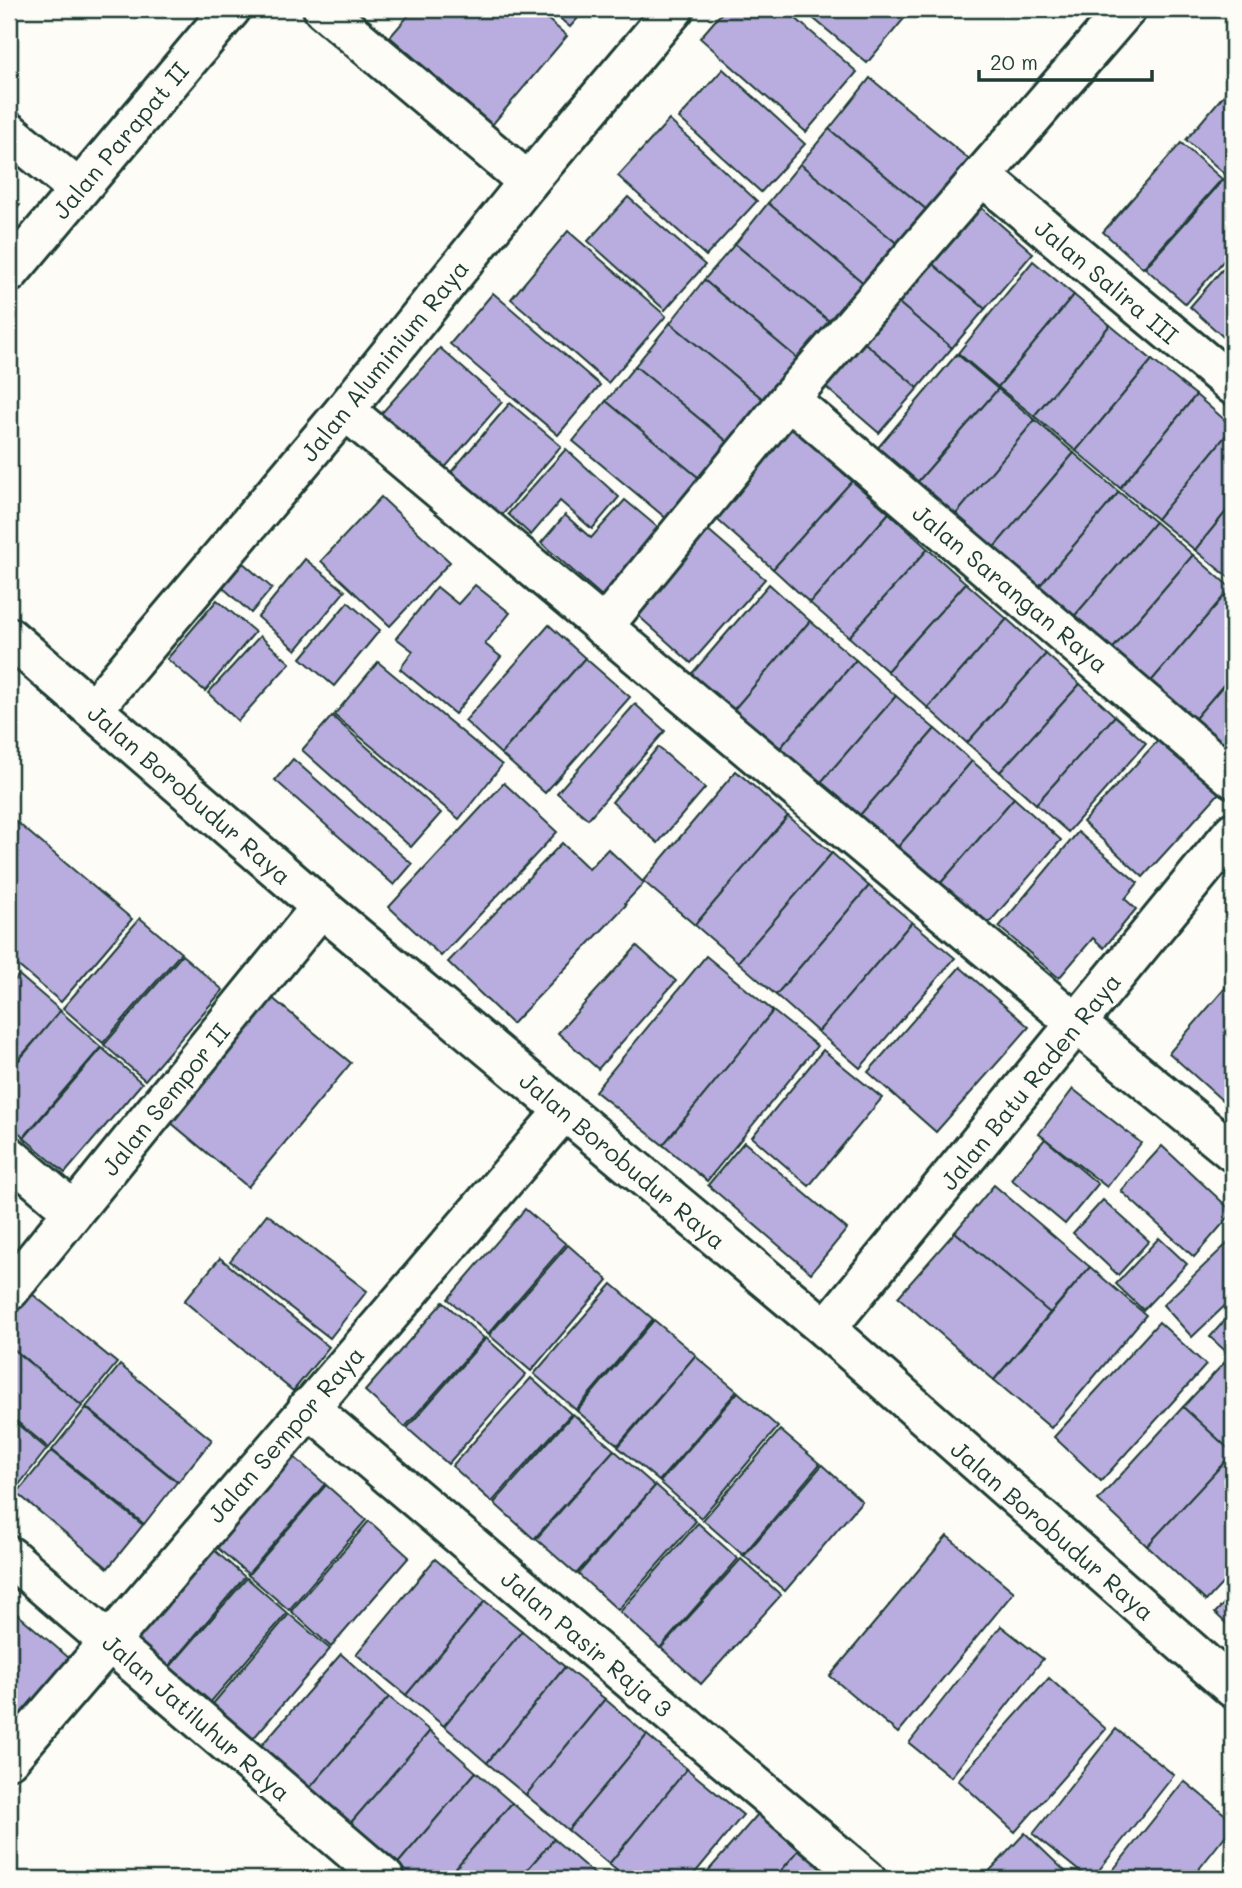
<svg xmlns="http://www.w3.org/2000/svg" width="1242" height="1888" viewBox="0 0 1242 1888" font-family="Mali,sans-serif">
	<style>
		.building { fill: #b8adde; stroke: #1f3d34; stroke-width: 2 }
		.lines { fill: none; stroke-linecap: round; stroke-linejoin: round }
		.street-casing { stroke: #1f3d34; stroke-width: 44 }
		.secondary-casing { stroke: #1f3d34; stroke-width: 44 }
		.street { stroke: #fdfcf7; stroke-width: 38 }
		.secondary { stroke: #fdfcf7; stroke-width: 38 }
		.labels { text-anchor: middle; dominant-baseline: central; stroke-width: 6; stroke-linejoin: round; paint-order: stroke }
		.street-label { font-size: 24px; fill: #1f3d34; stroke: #fdfcf7 }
	</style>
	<rect width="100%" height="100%" fill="#fdfcf7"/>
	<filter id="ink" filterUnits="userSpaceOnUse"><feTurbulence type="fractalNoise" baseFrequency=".0143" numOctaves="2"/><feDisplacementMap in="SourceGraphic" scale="14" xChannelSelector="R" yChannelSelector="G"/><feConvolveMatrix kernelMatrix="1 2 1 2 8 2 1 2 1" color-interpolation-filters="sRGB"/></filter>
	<g filter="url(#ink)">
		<g class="building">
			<path d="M414,9H536L567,36L492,125L390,37Z"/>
			<path d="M549,9H586L570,27Z"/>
			<path d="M725,9H785L857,72L806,132L700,38Z"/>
			<path d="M802,9H912L867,63Z"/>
			<path d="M723,69L805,144L761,192L679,118Z"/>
			<path d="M870,78L970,160L928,211L829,129Z"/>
			<path d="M1233,84V166L1226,175L1186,140Z"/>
			<path d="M669,120L757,201L706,256L618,176Z"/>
			<path d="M829,129L928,211L900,246L800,164Z"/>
			<path d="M1181,143L1222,179L1143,268L1103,232Z"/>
			<path d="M800,164L900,246L867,286L768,203Z"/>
			<path d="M1224,179L1233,187V250L1186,304L1145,268Z"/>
			<path d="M9,196L20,205L9,219Z"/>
			<path d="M628,197L705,265L665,310L588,241Z"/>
			<path d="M768,203L867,286L835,326L735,244Z"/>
			<path d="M976,203L1033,253L985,309L928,260Z"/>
			<path d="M568,231L666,316L608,383L511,299Z"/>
			<path d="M735,244L835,326L804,364L704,280Z"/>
			<path d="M1233,257V339L1230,343L1190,307Z"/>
			<path d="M928,260L985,309L952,348L894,299Z"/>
			<path d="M1033,261L1074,295L998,387L958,353Z"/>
			<path d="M704,280L804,364L770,405L670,323Z"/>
			<path d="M493,293L600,385L558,435L450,344Z"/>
			<path d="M1074,295L1110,325L1034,416L998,387Z"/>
			<path d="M894,299L952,348L918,388L860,339Z"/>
			<path d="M670,323L770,405L735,448L635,366Z"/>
			<path d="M1110,325L1152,360L1076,451L1034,416Z"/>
			<path d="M860,339L918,388L879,433L822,384Z"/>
			<path d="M440,348L502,402L442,471L380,415Z"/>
			<path d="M957,354L998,389L915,485L876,450Z"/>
			<path d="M1152,360L1196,395L1120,488L1076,451Z"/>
			<path d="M635,366L735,448L705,483L606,401Z"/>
			<path d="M998,389L1035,420L953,518L915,485Z"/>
			<path d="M1196,395L1233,427L1157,519L1120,488Z"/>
			<path d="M606,401L705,483L673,524L573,441Z"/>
			<path d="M510,403L561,446L497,521L446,478Z"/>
			<path d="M1035,420L1074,453L991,551L953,518Z"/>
			<path d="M792,427L852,481L773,569L713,516Z"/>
			<path d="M1233,427V503L1195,550L1157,519Z"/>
			<path d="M566,449L619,497L592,529L560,501L531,535L508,514Z"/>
			<path d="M1074,453L1119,492L1037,589L991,551Z"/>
			<path d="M852,481L889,513L810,603L773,569Z"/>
			<path d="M1119,492L1155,522L1072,619L1037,589Z"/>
			<path d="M381,497L450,562L390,626L321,561Z"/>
			<path d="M625,500L661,530L603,597L541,543L565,515L591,538Z"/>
			<path d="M1233,503V581L1195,550Z"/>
			<path d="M889,513L928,549L849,637L810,603Z"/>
			<path d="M1155,522L1193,555L1110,652L1072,619Z"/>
			<path d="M706,528L765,579L691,663L633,611Z"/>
			<path d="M928,549L966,583L887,671L849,637Z"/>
			<path d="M1193,555L1231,588L1148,685L1110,652Z"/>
			<path d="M305,559L345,591L296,650L258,617Z"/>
			<path d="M242,562L272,588L251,613L221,586Z"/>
			<path d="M966,583L1007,619L928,708L887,671Z"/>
			<path d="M769,584L810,621L731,713L689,677Z"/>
			<path d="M475,585L510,613L485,644L501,657L455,714L400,669L413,651L396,638L437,587L458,604Z"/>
			<path d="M1231,588L1233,590V674L1192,722L1148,685Z"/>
			<path d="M217,600L255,632L205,691L167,659Z"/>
			<path d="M348,602L380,630L334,686L301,658Z"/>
			<path d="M1007,619L1046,654L967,743L928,708Z"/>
			<path d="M810,621L856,660L776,753L731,713Z"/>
			<path d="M549,625L585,658L501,754L465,721Z"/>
			<path d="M260,636L290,663L238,721L208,693Z"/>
			<path d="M1046,654L1080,684L1000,772L967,743Z"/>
			<path d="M585,658L630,697L545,793L501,754Z"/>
			<path d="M856,660L896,696L816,788L776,753Z"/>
			<path d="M378,662L502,765L459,819L334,715Z"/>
			<path d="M1233,674V759L1192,722Z"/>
			<path d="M1080,684L1115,716L1036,804L1000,772Z"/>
			<path d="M896,696L935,729L854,822L816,788Z"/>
			<path d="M635,704L665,731L588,819L557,793Z"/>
			<path d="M332,716L441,813L411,847L302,750Z"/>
			<path d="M1115,716L1146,743L1068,832L1036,804Z"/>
			<path d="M935,729L972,761L892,854L854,822Z"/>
			<path d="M1162,736L1221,791L1143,877L1083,822Z"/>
			<path d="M658,747L705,788L658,843L612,802Z"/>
			<path d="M293,759L412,864L394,885L275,780Z"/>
			<path d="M972,761L1014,798L934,891L892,854Z"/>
			<path d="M736,771L788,816L695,925L643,881Z"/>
			<path d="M504,783L557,832L441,956L389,907Z"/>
			<path d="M1014,798L1061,840L981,932L934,891Z"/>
			<path d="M788,816L832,853L738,962L695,925Z"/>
			<path d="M12,818L132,919L61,1002L9,958V822Z"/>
			<path d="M1078,832L1138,883L1125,899L1136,909L1104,948L1093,938L1059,978L999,927Z"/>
			<path d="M562,843L589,869L608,849L644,883L625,903L626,905L512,1024L448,962Z"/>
			<path d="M832,853L869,886L776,995L738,962Z"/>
			<path d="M869,886L912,922L818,1032L776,995Z"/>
			<path d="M140,918L181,953L103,1043L63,1008Z"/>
			<path d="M912,922L955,958L860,1068L818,1032Z"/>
			<path d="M637,946L676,981L598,1069L558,1033Z"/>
			<path d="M182,955L223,990L145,1080L104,1045Z"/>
			<path d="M706,956L773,1011L663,1145L595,1091Z"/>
			<path d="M960,967L1029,1027L936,1132L868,1072Z"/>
			<path d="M19,975L61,1011L9,1070V987Z"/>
			<path d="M1233,979V1110L1169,1053Z"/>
			<path d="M265,992L351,1063L248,1187L163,1116Z"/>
			<path d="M60,1011L101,1047L24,1137L9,1124V1072Z"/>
			<path d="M773,1011L817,1046L707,1181L663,1145Z"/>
			<path d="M102,1048L142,1083L65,1173L24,1138Z"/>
			<path d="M823,1050L882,1098L809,1186L752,1137Z"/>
			<path d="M1073,1089L1141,1143L1107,1187L1039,1134Z"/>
			<path d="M1045,1139L1098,1184L1065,1224L1011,1179Z"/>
			<path d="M744,1142L847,1229L811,1273L708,1185Z"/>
			<path d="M1162,1146L1233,1212L1194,1257L1121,1191Z"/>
			<path d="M994,1185L1090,1267L1050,1313L955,1232Z"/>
			<path d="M1103,1200L1149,1241L1118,1275L1073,1233Z"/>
			<path d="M525,1209L566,1244L488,1334L448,1299Z"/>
			<path d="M267,1214L367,1291L330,1338L230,1261Z"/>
			<path d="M955,1232L1050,1313L994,1380L898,1297Z"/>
			<path d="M1159,1238L1187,1264L1143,1310L1116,1284Z"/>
			<path d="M1233,1238V1298L1192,1337L1163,1305Z"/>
			<path d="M568,1245L608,1280L531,1371L489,1335Z"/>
			<path d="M220,1258L329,1347L293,1391L184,1301Z"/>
			<path d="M1090,1267L1146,1315L1051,1428L994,1380Z"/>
			<path d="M612,1284L653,1319L576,1410L534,1374Z"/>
			<path d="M26,1289L117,1363L82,1406L9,1345V1309Z"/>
			<path d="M443,1302L484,1338L405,1427L365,1391Z"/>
			<path d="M1233,1311V1358L1210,1337Z"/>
			<path d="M654,1320L696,1355L618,1445L577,1411Z"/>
			<path d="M1159,1322L1206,1365L1101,1481L1054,1437Z"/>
			<path d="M486,1338L526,1374L448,1464L407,1428Z"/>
			<path d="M9,1346L82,1406L49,1448L9,1415Z"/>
			<path d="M695,1356L737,1391L659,1481L618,1447Z"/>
			<path d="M1224,1363L1233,1372V1453L1183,1407Z"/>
			<path d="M120,1365L212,1440L178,1482L86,1407Z"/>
			<path d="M531,1378L571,1414L492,1502L452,1466Z"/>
			<path d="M738,1392L778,1427L701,1518L660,1482Z"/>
			<path d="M1183,1407L1233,1453L1147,1546L1098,1500Z"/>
			<path d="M86,1408L177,1482L144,1524L52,1450Z"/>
			<path d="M573,1414L614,1450L534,1539L494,1503Z"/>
			<path d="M9,1417L47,1449L14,1491L9,1487Z"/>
			<path d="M780,1430L820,1464L743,1555L703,1520Z"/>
			<path d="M285,1449L325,1484L248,1574L207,1539Z"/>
			<path d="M614,1450L655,1486L576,1574L536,1539Z"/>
			<path d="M51,1451L143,1525L108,1568L17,1493Z"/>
			<path d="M1233,1453V1572L1206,1601L1147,1546Z"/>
			<path d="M822,1465L862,1501L785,1591L744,1556Z"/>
			<path d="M326,1485L366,1520L289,1610L248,1575Z"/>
			<path d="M656,1485L696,1521L618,1610L578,1574Z"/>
			<path d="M369,1521L409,1557L331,1647L291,1611Z"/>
			<path d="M698,1523L738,1559L660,1648L620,1612Z"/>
			<path d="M947,1536L1014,1592L898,1733L830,1676Z"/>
			<path d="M205,1542L245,1577L168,1667L127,1632Z"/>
			<path d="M435,1559L485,1601L406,1695L356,1654Z"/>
			<path d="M741,1559L781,1595L701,1684L661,1648Z"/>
			<path d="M247,1578L287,1613L209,1704L169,1668Z"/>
			<path d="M1233,1594V1630L1215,1613Z"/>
			<path d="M485,1601L522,1631L444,1726L406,1695Z"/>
			<path d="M9,1607L75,1663L23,1725L9,1714Z"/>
			<path d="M289,1614L330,1649L252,1740L212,1705Z"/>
			<path d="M1001,1626L1043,1659L951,1777L909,1743Z"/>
			<path d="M522,1631L565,1667L487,1763L444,1726Z"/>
			<path d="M341,1654L389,1697L301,1798L253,1755Z"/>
			<path d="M565,1667L605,1699L526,1795L487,1763Z"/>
			<path d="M1049,1678L1106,1729L1015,1832L958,1780Z"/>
			<path d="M389,1697L430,1731L342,1833L301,1798Z"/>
			<path d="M605,1699L647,1735L568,1830L526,1795Z"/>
			<path d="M1116,1729L1174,1775L1092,1879H1089L1033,1834Z"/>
			<path d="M430,1731L476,1772L389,1874L342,1833Z"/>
			<path d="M647,1735L687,1769L609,1864L568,1830Z"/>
			<path d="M687,1769L743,1815L690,1879H627L609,1864Z"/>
			<path d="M476,1772L512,1803L446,1879H395L389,1874Z"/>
			<path d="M1184,1781L1233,1821V1826L1191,1879H1106Z"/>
			<path d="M512,1803L554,1839L519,1879H446Z"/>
			<path d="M758,1814L799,1850L774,1879H701Z"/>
			<path d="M1025,1833L1068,1874L1064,1879H982Z"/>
			<path d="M554,1839L600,1879H519Z"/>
			<path d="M799,1850L832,1879H774Z"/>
		</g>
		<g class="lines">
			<defs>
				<g id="street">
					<path d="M323,9L528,182"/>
					<path d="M9,132L78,189"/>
					<path d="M982,176L1233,385"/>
					<path d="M9,273L231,9"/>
					<path d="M789,399L1233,778"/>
					<path d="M345,410L1077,1024L1233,1152"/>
					<path d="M603,627L789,399L1126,9"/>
					<path d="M9,1156L73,1211"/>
					<path d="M9,1291L321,907"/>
					<path d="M826,1329L1233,832"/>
					<path d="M308,1407L866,1879"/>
					<path d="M9,1556L385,1879"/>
					<path d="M9,1759L564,1111"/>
				</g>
				<g id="secondary">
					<path d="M9,637L321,907L826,1329L1233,1688"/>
					<path d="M93,709L345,410L528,182L674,9"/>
				</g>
			</defs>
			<use href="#street" class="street-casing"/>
			<use href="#secondary" class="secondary-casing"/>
			<use href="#street" class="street"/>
			<use href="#secondary" class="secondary"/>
		</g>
	</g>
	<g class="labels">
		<g class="street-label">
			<text transform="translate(120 140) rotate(-50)">Jalan Parapat II</text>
			<text transform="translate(1107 281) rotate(40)">Jalan Salira III</text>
			<text transform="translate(384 360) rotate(-51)">Jalan Aluminium Raya</text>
			<text transform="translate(1011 588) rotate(40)">Jalan Sarangan Raya</text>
			<text transform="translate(190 794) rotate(41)">Jalan Borobudur Raya</text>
			<text transform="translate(1030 1081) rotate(-51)">Jalan Batu Raden Raya</text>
			<text transform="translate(165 1099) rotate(-51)">Jalan Sempor II</text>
			<text transform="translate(623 1160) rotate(40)">Jalan Borobudur Raya</text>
			<text transform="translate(285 1434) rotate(-49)">Jalan Sempor Raya</text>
			<text transform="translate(1053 1530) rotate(41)">Jalan Borobudur Raya</text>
			<text transform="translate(587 1643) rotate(40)">Jalan Pasir Raja 3</text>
			<text transform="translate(197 1717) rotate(41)">Jalan Jatiluhur Raya</text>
		</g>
	</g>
	<rect width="1242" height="1888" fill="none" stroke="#fdfcf7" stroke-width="35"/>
	<rect x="18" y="18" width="1207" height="1853" fill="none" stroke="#1f3d34" stroke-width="2.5" filter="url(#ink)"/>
	<path d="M979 70v10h173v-10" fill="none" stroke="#1f3d34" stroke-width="3.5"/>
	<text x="990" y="70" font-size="21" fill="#1f3d34" stroke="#fdfcf7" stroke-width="5" paint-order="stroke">20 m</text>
</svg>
